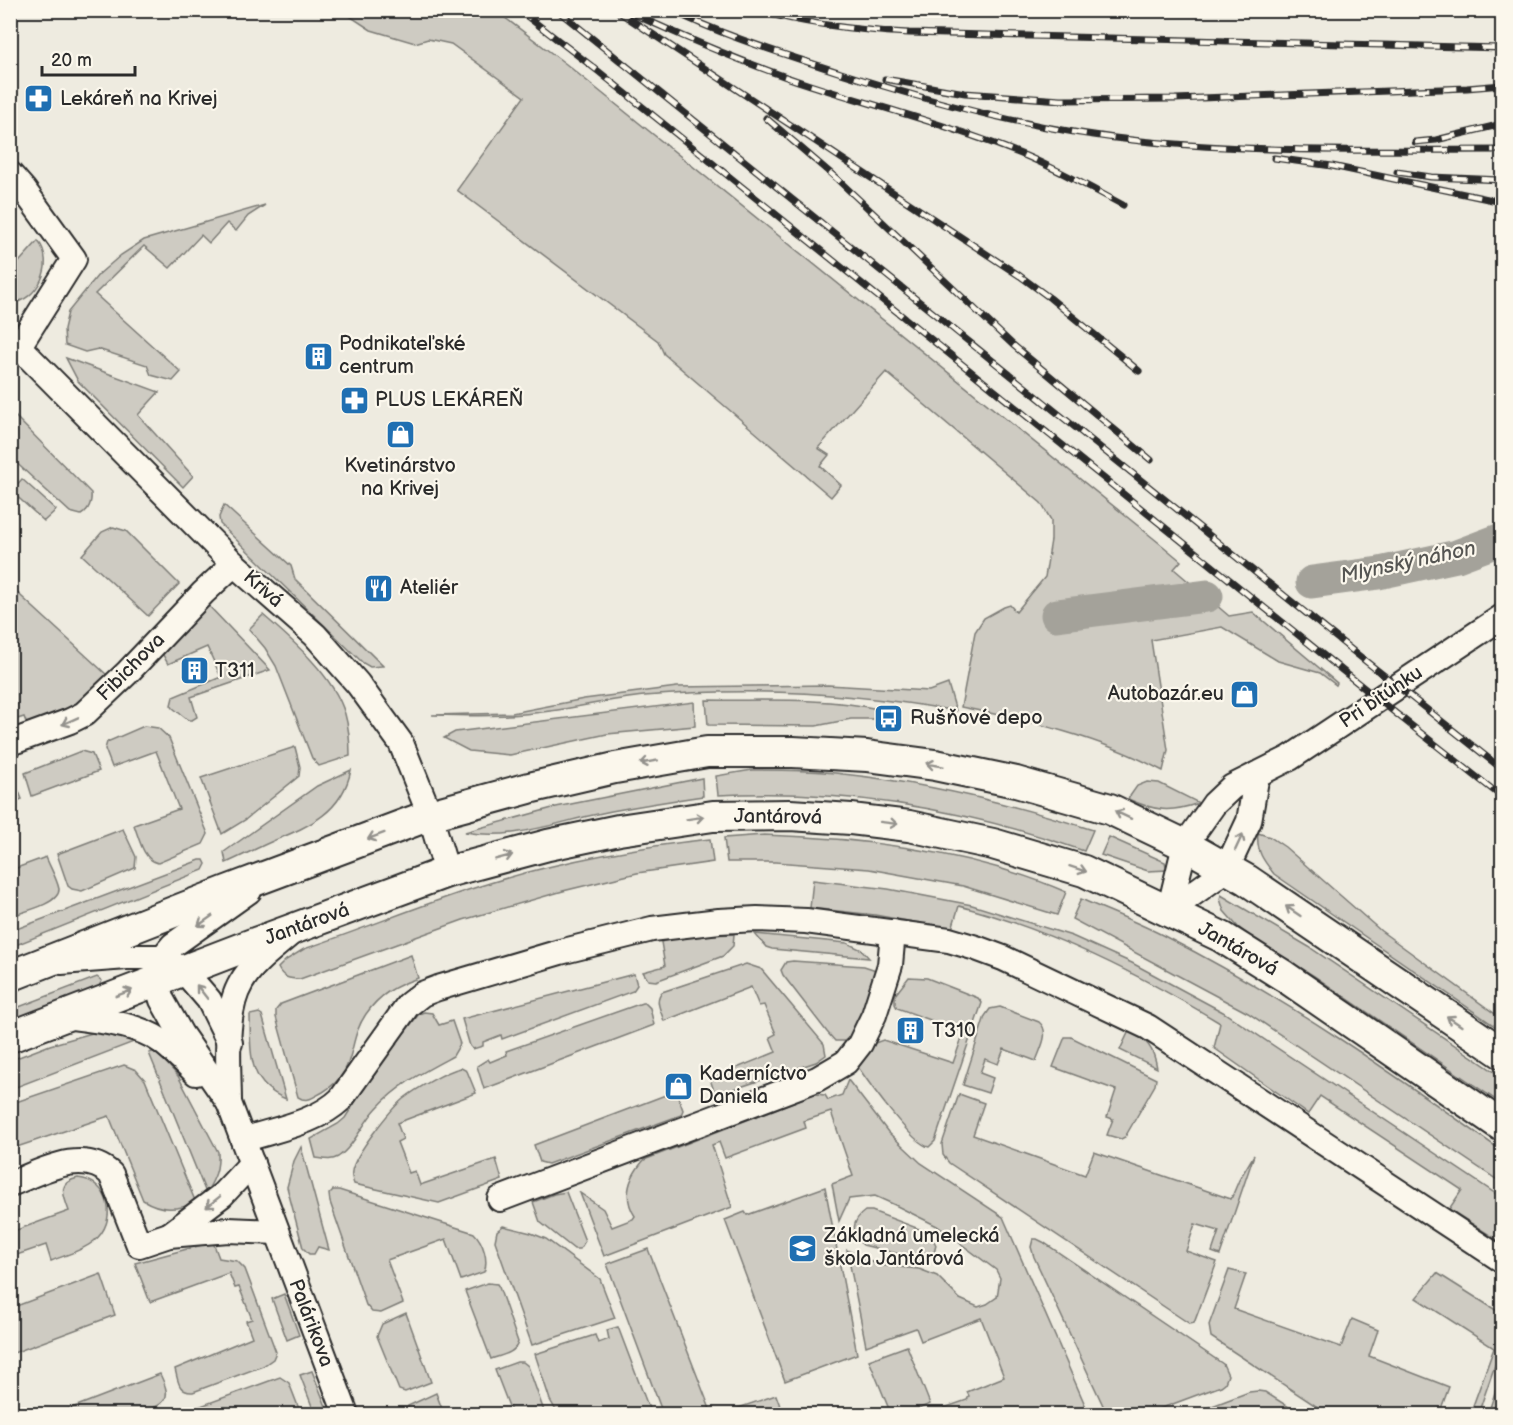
<svg xmlns="http://www.w3.org/2000/svg" width="1513" height="1425" viewBox="0 0 1513 1425" font-family="'Balsamiq Sans',sans-serif">
	<style>
		.green { fill: #cecbc2; stroke: #7c7b76; stroke-width: 1.5 }
		.lines { fill: none; stroke-linecap: round; stroke-linejoin: round }
		.canal { stroke: #a4a29a; stroke-width: 33 }
		.minor-casing { stroke: #2b2b2b; stroke-width: 28 }
		.tertiary-casing { stroke: #2b2b2b; stroke-width: 34 }
		.minor { stroke: #fbf7ec; stroke-width: 24 }
		.tertiary { stroke: #fbf7ec; stroke-width: 30 }
		.rail-casing { stroke: #2b2b2b; stroke-width: 7 }
		.rail { stroke: #fbf7ec; stroke-width: 4.5; stroke-dasharray: 14; stroke-linecap: butt }
		.oneway { stroke: #93918c }
		.labels { text-anchor: middle; dominant-baseline: central; stroke-width: 4.5; stroke-linejoin: round; paint-order: stroke }
		.poi-label { font-size: 20px; fill: #2b2b2b; stroke: #fbf7ec; text-anchor: start }
		.street-label { font-size: 20px; fill: #2b2b2b; stroke: #fbf7ec }
		.water-label { font-size: 21px; font-style: italic; fill: #555552; stroke: #fbf7ec }
	</style>
	<rect width="100%" height="100%" fill="#eeebe0"/>
	<filter id="ink" filterUnits="userSpaceOnUse"><feTurbulence type="fractalNoise" baseFrequency=".0167" numOctaves="2"/><feDisplacementMap in="SourceGraphic" scale="12" xChannelSelector="R" yChannelSelector="G"/><feConvolveMatrix kernelMatrix="1 2 1 2 8 2 1 2 1" color-interpolation-filters="sRGB"/></filter>
	<g filter="url(#ink)">
		<g class="green">
			<path d="M342,11H496L566,64L1163,546L1181,561L1174,569L1229,616L1253,612L1337,683L1336,685L1320,673L1278,661L1222,627L1151,640L1168,750L1163,771C1100,737 1030,721 961,707L975,632L984,618L1004,607L1010,605L1016,612L1045,577L1051,540V520L1041,503L886,372L818,448L829,455L820,466L841,485L831,497L664,354L658,341L457,190L524,97L451,44L428,39L415,43L371,30Z"/>
			<path d="M265,205L248,216L236,231L227,223L209,243L201,235L170,268L144,246L95,294L181,372L173,381L151,375L147,365L98,349L85,352L65,345L64,329L68,312L98,275L121,255L144,240Z"/>
			<path d="M38,241C56,263 38,301 11,303V271Z"/>
			<path d="M66,358L159,392L138,415L193,476L183,487L78,381Z"/>
			<path d="M11,412L91,493C92,503 89,510 81,515L70,512L11,458Z"/>
			<path d="M22,479L56,510L44,521L11,491Z"/>
			<path d="M224,505L291,566L295,579L383,666L370,667L363,663L220,524L219,517Z"/>
			<path d="M113,527L126,531L179,584L148,616L82,555L102,532Z"/>
			<path d="M10,586L107,675L67,714L62,710L37,720L29,730L24,717L11,721Z"/>
			<path d="M208,605L270,670L191,697L197,717L192,720H188L173,708L171,705L173,697L221,677L207,647L168,664L162,653Z"/>
			<path d="M263,615C292,640 334,676 345,714C349,728 350,741 350,756L319,766L312,758L276,666L265,648L249,629Z"/>
			<path d="M948,684L956,711C852,692 749,687 644,696C612,699 581,707 550,711C510,717 472,716 432,715L512,713L584,699L677,687L828,685L929,691Z"/>
			<path d="M706,700C758,701 823,697 873,708L876,713L874,719H851L816,726L708,725Z"/>
			<path d="M694,702L695,726L607,734L510,755L469,751L444,738L455,732Z"/>
			<path d="M144,726L158,728L169,738L208,834L203,844L158,863C143,860 139,838 134,825L179,809L156,751L112,767L105,749L107,742Z"/>
			<path d="M295,747L300,767L299,776L245,820L222,834L201,778Z"/>
			<path d="M81,751L92,754L99,771L32,796L25,773Z"/>
			<path d="M351,770C342,813 309,826 273,841C257,848 242,856 226,863L224,852L317,786Z"/>
			<path d="M752,770C782,770 813,770 843,774C928,783 1012,804 1093,830L1084,851C967,809 843,788 718,795L716,776Z"/>
			<path d="M702,778L703,796C669,801 636,806 602,813C557,822 512,841 465,832L556,807Z"/>
			<path d="M11,780L17,787L22,799L11,803Z"/>
			<path d="M1147,782L1159,783L1199,803C1170,813 1155,811 1128,799L1137,786Z"/>
			<path d="M123,829L136,857L135,868L82,891L72,889L68,886L57,854Z"/>
			<path d="M1258,833L1270,837L1285,847L1381,931L1502,1019V1031L1274,874C1263,860 1256,851 1258,833Z"/>
			<path d="M764,835C865,838 974,852 1066,892L1057,915L963,886L869,869L775,862H727L724,838Z"/>
			<path d="M1109,837L1165,862L1167,870L1148,871L1101,855Z"/>
			<path d="M710,839L713,862L637,873L563,891L463,920L300,979C289,979 283,978 278,968L286,960L304,949C367,928 427,902 490,883C562,861 635,847 710,839Z"/>
			<path d="M46,857C50,867 57,879 59,889C60,904 22,912 11,916V870Z"/>
			<path d="M200,860H204L206,864L203,870L11,947V931Z"/>
			<path d="M813,880L888,889L972,905L1072,936L1132,963L1223,1012L1502,1198V1243L1449,1209L1462,1190L1320,1096L1308,1114L1214,1048L1220,1023C1139,974 1052,930 959,906L952,929L875,915L810,908Z"/>
			<path d="M1221,895L1309,947L1502,1077V1104L1314,976L1254,939L1238,927L1224,911L1220,899Z"/>
			<path d="M1081,899C1110,912 1140,923 1168,938C1286,998 1395,1075 1502,1151V1183L1248,1013L1072,919Z"/>
			<path d="M734,934L733,946L723,956L656,981L648,980L643,972L665,966L661,942L681,936Z"/>
			<path d="M755,934L847,943L862,950L869,958L772,949L766,947Z"/>
			<path d="M411,955L418,978C395,986 380,994 366,1014C346,1043 359,1070 323,1092C315,1096 310,1101 302,1099L298,1097L276,1017V1010L281,1004Z"/>
			<path d="M793,961L864,966L873,969L878,973L876,997L851,1036L844,1041H835L827,1032L783,975L781,970L786,962Z"/>
			<path d="M746,964L761,969L824,1044L826,1055L816,1062L719,1094H715L710,1079L776,1052L770,1037L776,1034L764,1005L759,1006L751,987L664,1021C661,1011 654,1000 662,992Z"/>
			<path d="M634,974L637,985L633,991L502,1039L501,1035L483,1042V1046L473,1049L470,1046L462,1019Z"/>
			<path d="M97,977L102,981L99,986L95,989L11,1020V1010Z"/>
			<path d="M909,977L927,978L978,998L982,1003L935,1141L929,1147C912,1144 869,1083 858,1067L872,1044L883,1040L953,1063L964,1032L897,1008L895,1004V995Z"/>
			<path d="M642,1003H645L650,1008L654,1025L484,1089L477,1066L488,1059L490,1062L507,1055L506,1051Z"/>
			<path d="M1000,1007L1039,1022C1051,1032 1040,1049 1036,1061L1004,1049L998,1064L985,1059L980,1073L993,1078L988,1093L963,1085L985,1016L990,1009Z"/>
			<path d="M424,1012L432,1013L439,1025L452,1021L460,1044L453,1056C425,1071 397,1085 376,1109C363,1123 354,1146 338,1157C331,1161 324,1159 316,1158L311,1139L338,1124L345,1118L381,1062L419,1014Z"/>
			<path d="M259,1013L262,1015L286,1099C246,1083 251,1051 250,1015Z"/>
			<path d="M1129,1031C1147,1039 1154,1049 1157,1068L1120,1050Z"/>
			<path d="M92,1033H112L139,1040L11,1089V1060L50,1045Z"/>
			<path d="M1065,1037H1071L1156,1079L1155,1085L1125,1137L1121,1139L1107,1135L1113,1119L1107,1117L1116,1090L1053,1067Z"/>
			<path d="M156,1051L178,1076L218,1152C219,1169 215,1178 206,1193L149,1053Z"/>
			<path d="M124,1065L136,1070L145,1080L196,1203C177,1210 161,1211 143,1200L109,1116L11,1149L10,1104Z"/>
			<path d="M461,1068L467,1071L476,1093L397,1123L403,1139L397,1142L409,1173L415,1171L420,1185L496,1159L502,1180L439,1203L354,1184C352,1179 351,1176 352,1171C355,1154 390,1110 403,1099C416,1089 446,1071 461,1068Z"/>
			<path d="M848,1080L888,1132L921,1163L1003,1217L1089,1414H946L944,1408L967,1400L969,1396L967,1392L1004,1377L981,1318L921,1341L916,1328L866,1346L847,1250L878,1265L919,1269L937,1276L960,1299L978,1307L987,1304L997,1297L1000,1278L996,1270L937,1226L895,1205L875,1196L849,1199L839,1221L832,1184L853,1176L831,1112L804,1121L806,1128L725,1158L719,1142L712,1145L732,1207L604,1256L580,1193L603,1209L612,1227L633,1219L635,1216C622,1196 630,1176 644,1160L814,1094L825,1095L828,1100L842,1095Z"/>
			<path d="M676,1091L683,1110L681,1115L548,1164L540,1162L534,1145Z"/>
			<path d="M959,1094L984,1103L973,1135L1085,1175L1094,1152L1231,1199L1239,1180L1254,1155L1220,1255L1212,1252L1219,1231L1195,1224L1186,1251L1217,1262L1194,1323L1190,1324L949,1163L943,1155L942,1144Z"/>
			<path d="M301,1147L329,1250L318,1247L314,1254H309L303,1248L287,1187L294,1161Z"/>
			<path d="M78,1178C111,1181 118,1222 94,1241C83,1251 65,1255 51,1261L46,1245L11,1257V1232L69,1211C64,1196 56,1183 78,1178Z"/>
			<path d="M825,1187L857,1354L785,1381L725,1220L745,1212L747,1215Z"/>
			<path d="M333,1190H339L474,1233C483,1242 489,1260 484,1272L461,1280L446,1239L387,1260L403,1303L381,1313L372,1312L366,1305L330,1202L329,1194Z"/>
			<path d="M566,1192L585,1241L580,1249H574L540,1222L533,1202L554,1194Z"/>
			<path d="M865,1211H872L930,1233L936,1245L934,1253L923,1260L863,1245C850,1235 852,1220 865,1211Z"/>
			<path d="M503,1226L531,1233L546,1239L600,1279L615,1318L532,1345L495,1241L497,1231Z"/>
			<path d="M1033,1239H1037L1043,1242L1223,1364L1228,1375L1225,1383L1221,1386L1146,1414H1107L1034,1257L1031,1247Z"/>
			<path d="M213,1242L219,1258L237,1261L245,1269L276,1352L273,1359L263,1366L193,1392C178,1393 178,1380 175,1369L252,1337L246,1321L252,1319L239,1287L235,1288L229,1273L150,1302L135,1263Z"/>
			<path d="M648,1249L710,1409L695,1414H663L607,1264Z"/>
			<path d="M1229,1270L1246,1274L1234,1309L1341,1347L1352,1319L1378,1330L1369,1356L1449,1387L1439,1414H1328L1211,1337L1209,1325Z"/>
			<path d="M1437,1273L1502,1314V1345L1478,1414H1470L1494,1348L1416,1298Z"/>
			<path d="M101,1274L115,1315L11,1354V1308Z"/>
			<path d="M488,1283L497,1284L499,1287L518,1342C515,1354 502,1355 491,1359L465,1291Z"/>
			<path d="M284,1294L299,1335L287,1340L272,1299Z"/>
			<path d="M406,1313L431,1382L405,1392L399,1390L377,1336L382,1324Z"/>
			<path d="M618,1327L651,1414H558L550,1400L535,1354L595,1335L598,1343L609,1339L607,1330Z"/>
			<path d="M907,1346L930,1404L911,1412L912,1414H891L869,1360Z"/>
			<path d="M517,1362H523L528,1366L545,1414H512L495,1370Z"/>
			<path d="M312,1371L329,1414H315L300,1375Z"/>
			<path d="M1502,1371V1400L1499,1399L1494,1414H1488Z"/>
			<path d="M160,1374C163,1380 168,1390 166,1396C161,1420 76,1415 56,1414Z"/>
			<path d="M280,1377L289,1383L301,1414H179Z"/>
			<path d="M1258,1391L1265,1392L1300,1414H1191L1249,1392Z"/>
			<path d="M436,1393L444,1414H408V1406Z"/>
			<path d="M776,1395L783,1414H721Z"/>
		</g>
		<g class="lines">
			<g class="canal">
				<path d="M1312,582L1379,573L1457,556L1502,539"/>
				<path d="M1057,615L1207,596"/>
			</g>
			<defs>
				<g id="minor">
					<path d="M10,174L24,190L74,259L19,346"/>
					<path d="M10,338L234,564L315,635L358,684L401,743L430,815L447,872"/>
					<path d="M10,743L70,721L84,714L127,673L203,593L234,564"/>
					<path d="M249,891L173,945L163,957L158,969L156,981L162,1000L181,1034L229,1103L346,1414"/>
					<path d="M1169,911L1185,845L1214,804L1232,787L1290,758L1502,617"/>
					<path d="M1169,911L1226,870L1249,821L1257,774"/>
					<path d="M61,962L127,957H163L183,970L209,1000L230,1043"/>
					<path d="M65,1016C96,1021 133,1022 161,1041C173,1050 185,1062 196,1073"/>
					<path d="M229,1103C229,1068 223,1013 241,983C252,963 274,948 291,933"/>
					<path d="M243,1140C276,1129 316,1123 341,1099L408,1005L422,994L438,988L560,952L652,929L719,921L757,919L806,921L949,940L976,948L1003,958L1148,1027L1502,1260"/>
					<path d="M10,1184C41,1172 82,1147 111,1174L139,1245L169,1235L228,1230L277,1232"/>
					<path d="M500,1199L817,1079L846,1062L860,1044L874,1015L890,965L893,932"/>
					<path d="M169,1235L222,1195L252,1163"/>
				</g>
				<g id="tertiary">
					<path d="M10,976L227,891L430,815L529,788L615,768L707,752H793L867,756L935,765L1016,782L1110,809L1185,845L1247,880L1502,1053"/>
					<path d="M10,1037L247,946L447,872L548,845L619,830L713,816L790,815L851,819L909,826L993,844L1084,871L1222,937L1284,976L1502,1126"/>
				</g>
			</defs>
			<use href="#minor" class="minor-casing"/>
			<use href="#tertiary" class="tertiary-casing"/>
			<use href="#minor" class="minor"/>
			<use href="#tertiary" class="tertiary"/>
			<defs>
				<g id="rail">
					<path d="M519,10L598,71L1379,700L1502,797"/>
					<path d="M557,10L1358,655L1502,769"/>
					<path d="M616,10L1020,276L1050,298L1139,371"/>
					<path d="M671,10C726,37 784,54 841,73C939,104 1038,131 1141,141C1261,153 1382,150 1502,150"/>
					<path d="M755,10C805,24 856,30 909,33L1502,48"/>
					<path d="M629,12C688,39 748,65 810,85C882,108 956,127 1026,156C1059,170 1091,188 1123,205"/>
					<path d="M885,79L965,93L1061,100L1175,99L1467,88L1502,85"/>
					<path d="M766,118L836,178L1013,345L1151,460"/>
					<path d="M1415,142L1436,140L1502,124"/>
					<path d="M1274,158L1332,166L1502,202"/>
					<path d="M1397,172L1431,177L1502,180"/>
				</g>
			</defs>
			<use href="#rail" class="rail-casing"/>
			<use href="#rail" class="rail"/>
		</g>
		<defs><path id="oneway-shaft" d="M-6 0H5M1.5-3L5.5 0L1.5 3" fill="none" stroke-width="1.6" stroke-linecap="round" stroke-linejoin="round" transform="scale(1.5)"/></defs>
		<g class="oneway">
			<use href="#oneway-shaft" transform="translate(70 721) rotate(156)"/>
			<use href="#oneway-shaft" transform="translate(649 762) rotate(170)"/>
			<use href="#oneway-shaft" transform="translate(935 765) rotate(-170)"/>
			<use href="#oneway-shaft" transform="translate(1123 815) rotate(-155)"/>
			<use href="#oneway-shaft" transform="translate(695 818) rotate(-9)"/>
			<use href="#oneway-shaft" transform="translate(889 823) rotate(7)"/>
			<use href="#oneway-shaft" transform="translate(376 836) rotate(160)"/>
			<use href="#oneway-shaft" transform="translate(1239 842) rotate(-65)"/>
			<use href="#oneway-shaft" transform="translate(504 857) rotate(-15)"/>
			<use href="#oneway-shaft" transform="translate(1078 869) rotate(18)"/>
			<use href="#oneway-shaft" transform="translate(1293 911) rotate(-146)"/>
			<use href="#oneway-shaft" transform="translate(205 921) rotate(145)"/>
			<use href="#oneway-shaft" transform="translate(202 992) rotate(-128)"/>
			<use href="#oneway-shaft" transform="translate(124 993) rotate(-21)"/>
			<use href="#oneway-shaft" transform="translate(1454 1021) rotate(-146)"/>
			<use href="#oneway-shaft" transform="translate(213 1202) rotate(141)"/>
		</g>
	</g>
	<defs>
		<symbol id="pharmacy-square" viewBox="-11 -11 22 22"><rect x="-9" y="-9" width="18" height="18" rx="4" fill="#1f6fb2" stroke="#fbf7ec"/><path d="M-2-6h4v4h4v4h-4v4h-4v-4h-4v-4h4Z" fill="#fff"/></symbol>
		<symbol id="building-square" viewBox="-11 -11 22 22"><rect x="-9" y="-9" width="18" height="18" rx="4" fill="#1f6fb2" stroke="#fbf7ec"/><path d="M-4-6H4V6H1V3H-1V6H-4ZM-2.5-4.3h1.7v1.8h-1.7ZM.8-4.3h1.7v1.8H.8ZM-2.5-1h1.7V.8h-1.7ZM.8-1h1.7V.8H.8Z" fill="#fff"/></symbol>
		<symbol id="shop-square" viewBox="-11 -11 22 22"><rect x="-9" y="-9" width="18" height="18" rx="4" fill="#1f6fb2" stroke="#fbf7ec"/><path d="M-5-2.5h2.3a2.7 3.5 0 0 1 5.4 0H5L5.5 6h-11ZM-1.5-2.5h3a1.5 2.3 0 0 0-3 0Z" fill="#fff"/></symbol>
		<symbol id="restaurant-square" viewBox="-11 -11 22 22"><rect x="-9" y="-9" width="18" height="18" rx="4" fill="#1f6fb2" stroke="#fbf7ec"/><path d="M-5-6h1v4h1v-4h1v4h1v-4h1v5L-1.5 .5V6h-2V.5L-5-1ZM5-6V6H3V1.5H1.5Q1.5-4 5-6Z" fill="#fff"/></symbol>
		<symbol id="bus-square" viewBox="-11 -11 22 22"><rect x="-9" y="-9" width="18" height="18" rx="4" fill="#1f6fb2" stroke="#fbf7ec"/><path d="M-5-6H5V4H4V6H2V4H-2V6H-4V4H-5ZM-3.5-4V0h7V-4ZM-3.5 1.2v1.5H-2V1.2ZM2 1.2v1.5H3.5V1.2Z" fill="#fff"/></symbol>
		<symbol id="school-square" viewBox="-11 -11 22 22"><rect x="-9" y="-9" width="18" height="18" rx="4" fill="#1f6fb2" stroke="#fbf7ec"/><path d="M0-5L7-2L0 1L-7-2ZM-4 1L0 2.5L4 1V4Q0 6-4 4Z" fill="#fff"/></symbol>
	</defs>
	<g fill-rule="evenodd">
		<use href="#pharmacy-square" x="22" y="82" width="33" height="33"/>
		<use href="#building-square" x="302" y="340" width="33" height="33"/>
		<use href="#pharmacy-square" x="338" y="384" width="33" height="33"/>
		<use href="#shop-square" x="384" y="418" width="33" height="33"/>
		<use href="#restaurant-square" x="362" y="572" width="33" height="33"/>
		<use href="#building-square" x="178" y="654" width="33" height="33"/>
		<use href="#shop-square" x="1228" y="678" width="33" height="33"/>
		<use href="#bus-square" x="872" y="702" width="33" height="33"/>
		<use href="#building-square" x="894" y="1014" width="33" height="33"/>
		<use href="#shop-square" x="662" y="1070" width="33" height="33"/>
		<use href="#school-square" x="786" y="1232" width="33" height="33"/>
	</g>
	<g class="labels">
		<g class="poi-label">
			<text x="60" y="99">Lekáreň na Krivej</text>
			<text x="339" y="344">Podnikateľské<tspan x="339" dy="23">centrum</tspan></text>
			<text x="375" y="400">PLUS LEKÁREŇ</text>
			<text x="400" y="466" text-anchor="middle">Kvetinárstvo<tspan x="400" dy="23">na Krivej</tspan></text>
			<text x="400" y="588">Ateliér</text>
			<text x="215" y="671">T311</text>
			<text x="1224" y="694" text-anchor="end">Autobazár.eu</text>
			<text x="910" y="718">Rušňové depo</text>
			<text x="932" y="1031">T310</text>
			<text x="699" y="1074">Kaderníctvo<tspan x="699" dy="23">Daniela</tspan></text>
			<text x="824" y="1236">Základná umelecká<tspan x="824" dy="23">škola Jantárová</tspan></text>
		</g>
		<g class="street-label">
			<text transform="translate(263 589) rotate(41)">Krivá</text>
			<text transform="translate(131 667) rotate(-45)">Fibichova</text>
			<text transform="translate(1381 697) rotate(-34)">Pri bitúnku</text>
			<text transform="translate(778 817) rotate(1)">Jantárová</text>
			<text transform="translate(307 924) rotate(-20)">Jantárová</text>
			<text transform="translate(1238 949) rotate(30)">Jantárová</text>
			<text transform="translate(311 1323) rotate(69)">Palárikova</text>
		</g>
		<g class="water-label">
			<text transform="translate(1408 562) rotate(-12)">Mlynský náhon</text>
		</g>
	</g>
	<rect width="1513" height="1425" fill="none" stroke="#fbf7ec" stroke-width="36"/>
	<rect x="18" y="18" width="1477" height="1389" fill="none" stroke="#2b2b2b" stroke-width="2" filter="url(#ink)"/>
	<path d="M42 66v9h93v-9" fill="none" stroke="#2b2b2b" stroke-width="3"/>
	<text x="51" y="66" font-size="18" fill="#2b2b2b" stroke="#fbf7ec" stroke-width="4.5" paint-order="stroke">20 m</text>
</svg>
